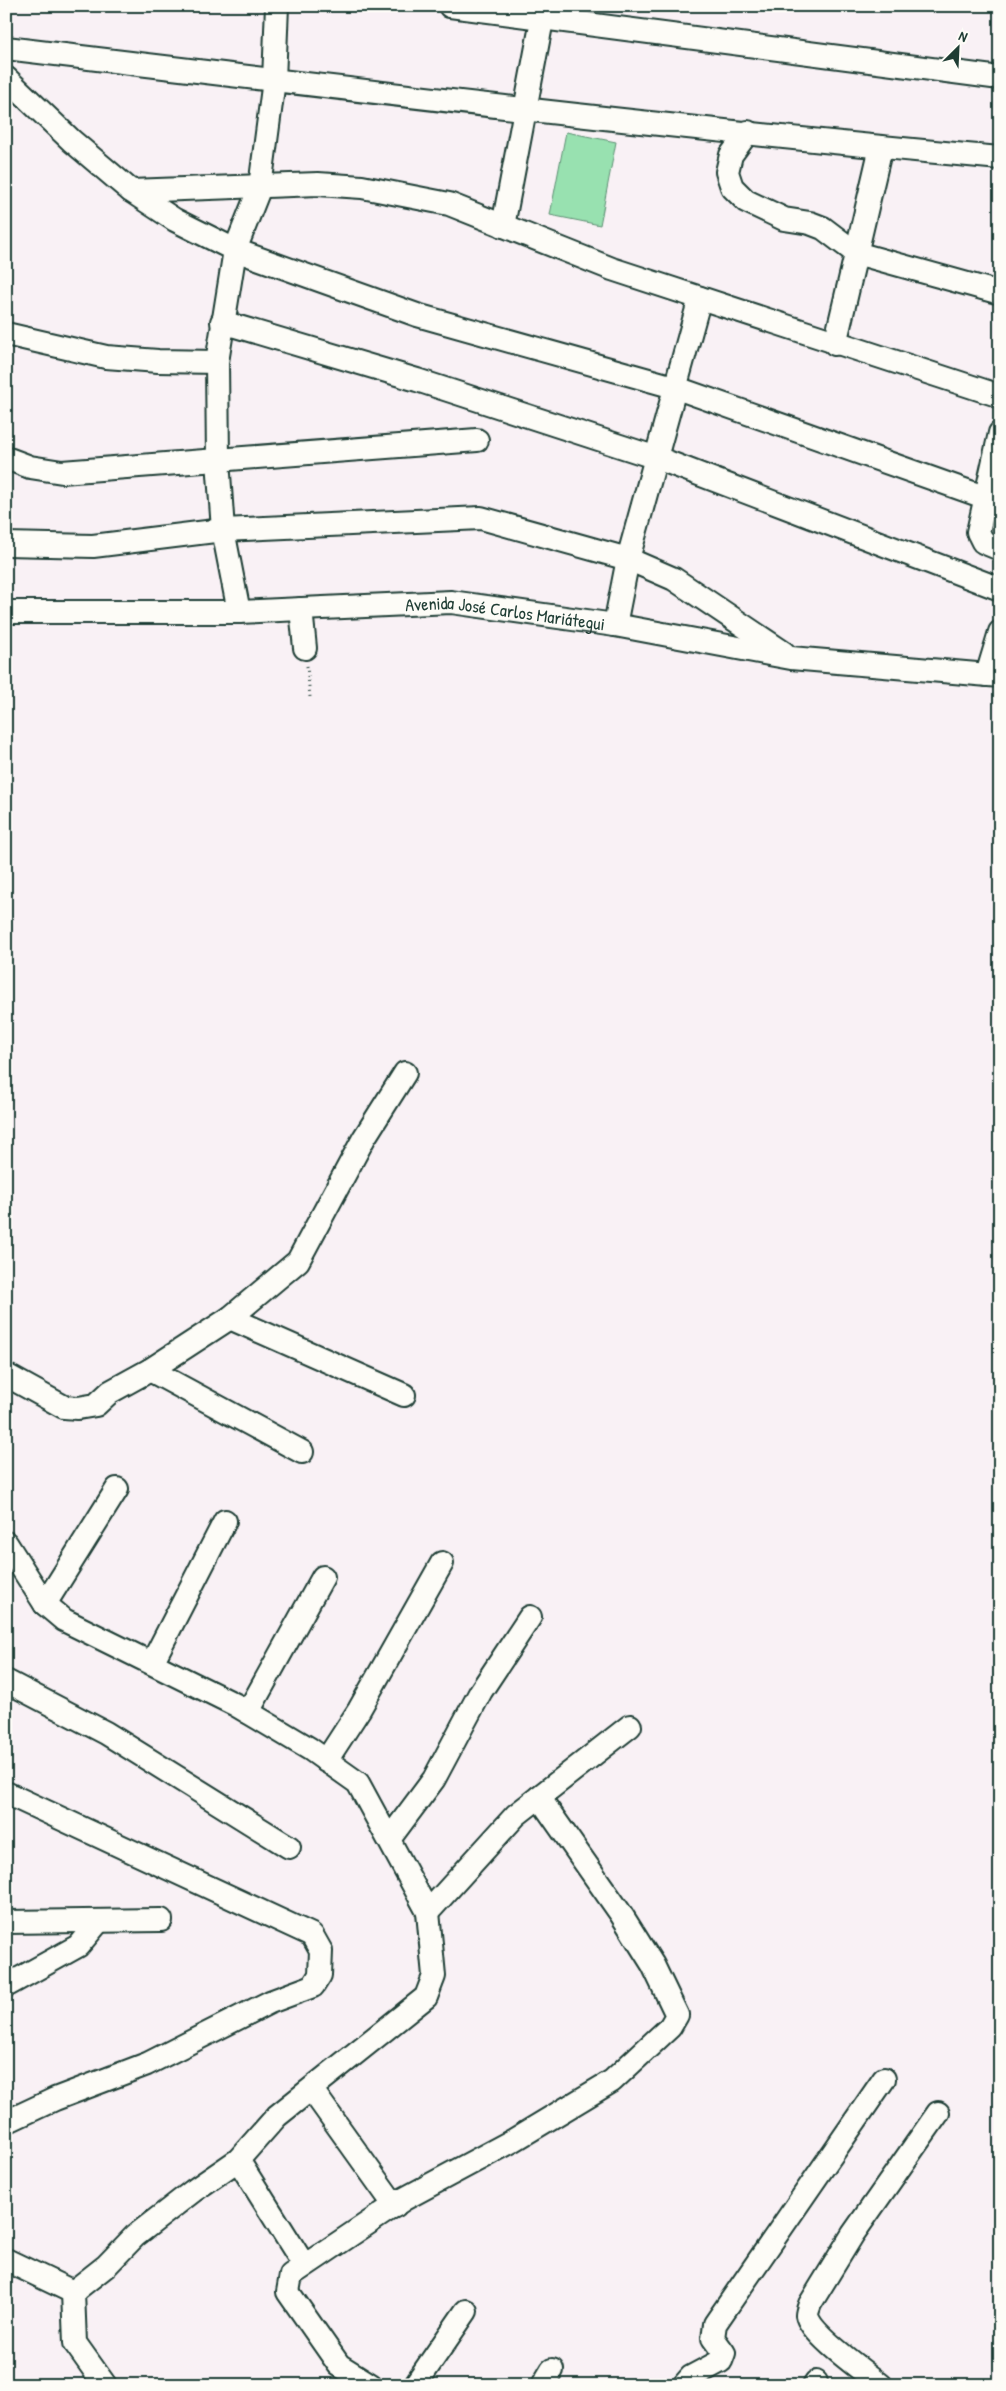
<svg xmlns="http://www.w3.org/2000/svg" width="1006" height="2391" viewBox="0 0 1006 2391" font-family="'Patrick Hand',sans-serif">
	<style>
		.green { fill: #98e1b0; stroke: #5c8f72 }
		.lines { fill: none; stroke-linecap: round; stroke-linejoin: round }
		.minor-casing { stroke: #1f3d34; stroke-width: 26 }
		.path { stroke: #1f3d34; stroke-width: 3; stroke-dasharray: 1 4; stroke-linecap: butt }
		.minor { stroke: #fdfcf7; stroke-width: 22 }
		.labels { text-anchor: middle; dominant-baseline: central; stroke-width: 4.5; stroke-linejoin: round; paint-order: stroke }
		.street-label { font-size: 18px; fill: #1f3d34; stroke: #fdfcf7 }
	</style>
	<rect width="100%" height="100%" fill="#f9f1f5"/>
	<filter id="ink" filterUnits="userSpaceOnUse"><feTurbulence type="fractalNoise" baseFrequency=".02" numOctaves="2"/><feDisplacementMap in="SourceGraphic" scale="10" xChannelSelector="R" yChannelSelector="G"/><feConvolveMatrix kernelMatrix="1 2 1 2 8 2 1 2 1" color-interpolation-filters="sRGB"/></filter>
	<g filter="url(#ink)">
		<path class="green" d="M566,132L616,142L600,225L550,215Z"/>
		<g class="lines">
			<defs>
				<g id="minor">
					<path d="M450,6L1000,78"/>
					<path d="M6,48C337,88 668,128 1000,158"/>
					<path d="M6,78L72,141L131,191L175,220L235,250L417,315L674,387L987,498"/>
					<path d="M748,132L731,155L727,172L732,187L746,201L784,219L810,223L823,228L856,253L1000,293"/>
					<path d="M131,191L318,184L362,187L449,204L612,269L1000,396"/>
					<path d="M503,226L542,20"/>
					<path d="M222,322L417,380L657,458L1000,589"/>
					<path d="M6,334L106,357L158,361L217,362"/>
					<path d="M835,344L881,147"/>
					<path d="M1000,433L978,532L983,542L1000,549"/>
					<path d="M6,458L30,467L62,472L477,440"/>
					<path d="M6,544L93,546L223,530L481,518L628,559L674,579L784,653"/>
					<path d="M301,609L305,648"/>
					<path id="s1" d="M6,612H239L451,602L615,625L791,658L1000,676"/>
					<path d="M239,612L223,530L218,460L217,362L235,250L260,187L274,80L277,6"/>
					<path d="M615,625L628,559L700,298"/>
					<path d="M987,675L1000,632"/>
					<path d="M230,1318L404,1395"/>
					<path d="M150,1370L302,1452"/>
					<path d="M6,1375L64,1407L78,1408L96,1405L110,1392L150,1370L230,1318L298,1261L364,1138L405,1073"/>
					<path d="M6,1543L45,1604L64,1620L236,1705L310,1749L358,1783L428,1912L434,1976L426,1997L277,2116L238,2160L193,2191L135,2236L106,2266L73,2292L75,2343L105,2385"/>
					<path d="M45,1604L117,1489"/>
					<path d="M152,1663L225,1521"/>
					<path d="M6,1681L106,1733L289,1847"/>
					<path d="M248,1712L323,1577"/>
					<path d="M326,1761L359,1710L442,1563"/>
					<path d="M6,1793L312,1935L321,1951L320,1975L313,1986L270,2002L147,2064L55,2099L6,2122"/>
					<path d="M390,1838L434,1779L481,1691L530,1617"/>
					<path d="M428,1912L516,1815L630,1726"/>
					<path d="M6,1922L161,1920"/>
					<path d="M6,1986L78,1946L99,1921"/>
					<path d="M312,2090L395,2206"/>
					<path d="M238,2160L304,2265"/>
					<path d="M6,2260L73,2292"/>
					<path d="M371,2385L339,2365L288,2292L291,2275L404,2199L514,2140L612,2081L670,2027L677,2015L653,1965L621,1914L539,1797"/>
					<path d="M415,2385L466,2311"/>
					<path d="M543,2385L552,2370"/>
					<path d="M684,2385L691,2377L721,2361L724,2353L713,2338L715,2324L884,2079"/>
					<path d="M814,2385L816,2382"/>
					<path d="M881,2385C865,2372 810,2334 807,2315C807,2312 809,2307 810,2304L853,2234L938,2113"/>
				</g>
			</defs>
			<use href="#minor" class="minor-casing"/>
			<path class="path" d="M307,666L310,697"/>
			<use href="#minor" class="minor"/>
		</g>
	</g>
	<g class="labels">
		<g class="street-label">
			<text stroke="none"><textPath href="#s1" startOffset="500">Avenida José Carlos Mariátegui</textPath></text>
		</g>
	</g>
	<rect width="1006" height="2391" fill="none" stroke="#fdfcf7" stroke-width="25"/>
	<rect x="12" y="12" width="981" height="2366" fill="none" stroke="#1f3d34" stroke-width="2" filter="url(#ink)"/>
	<g transform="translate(958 48) rotate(24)" stroke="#fdfcf7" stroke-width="4" paint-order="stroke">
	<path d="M0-4L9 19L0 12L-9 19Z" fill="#1f3d34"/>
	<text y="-8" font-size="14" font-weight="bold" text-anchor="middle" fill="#1f3d34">N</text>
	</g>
</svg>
